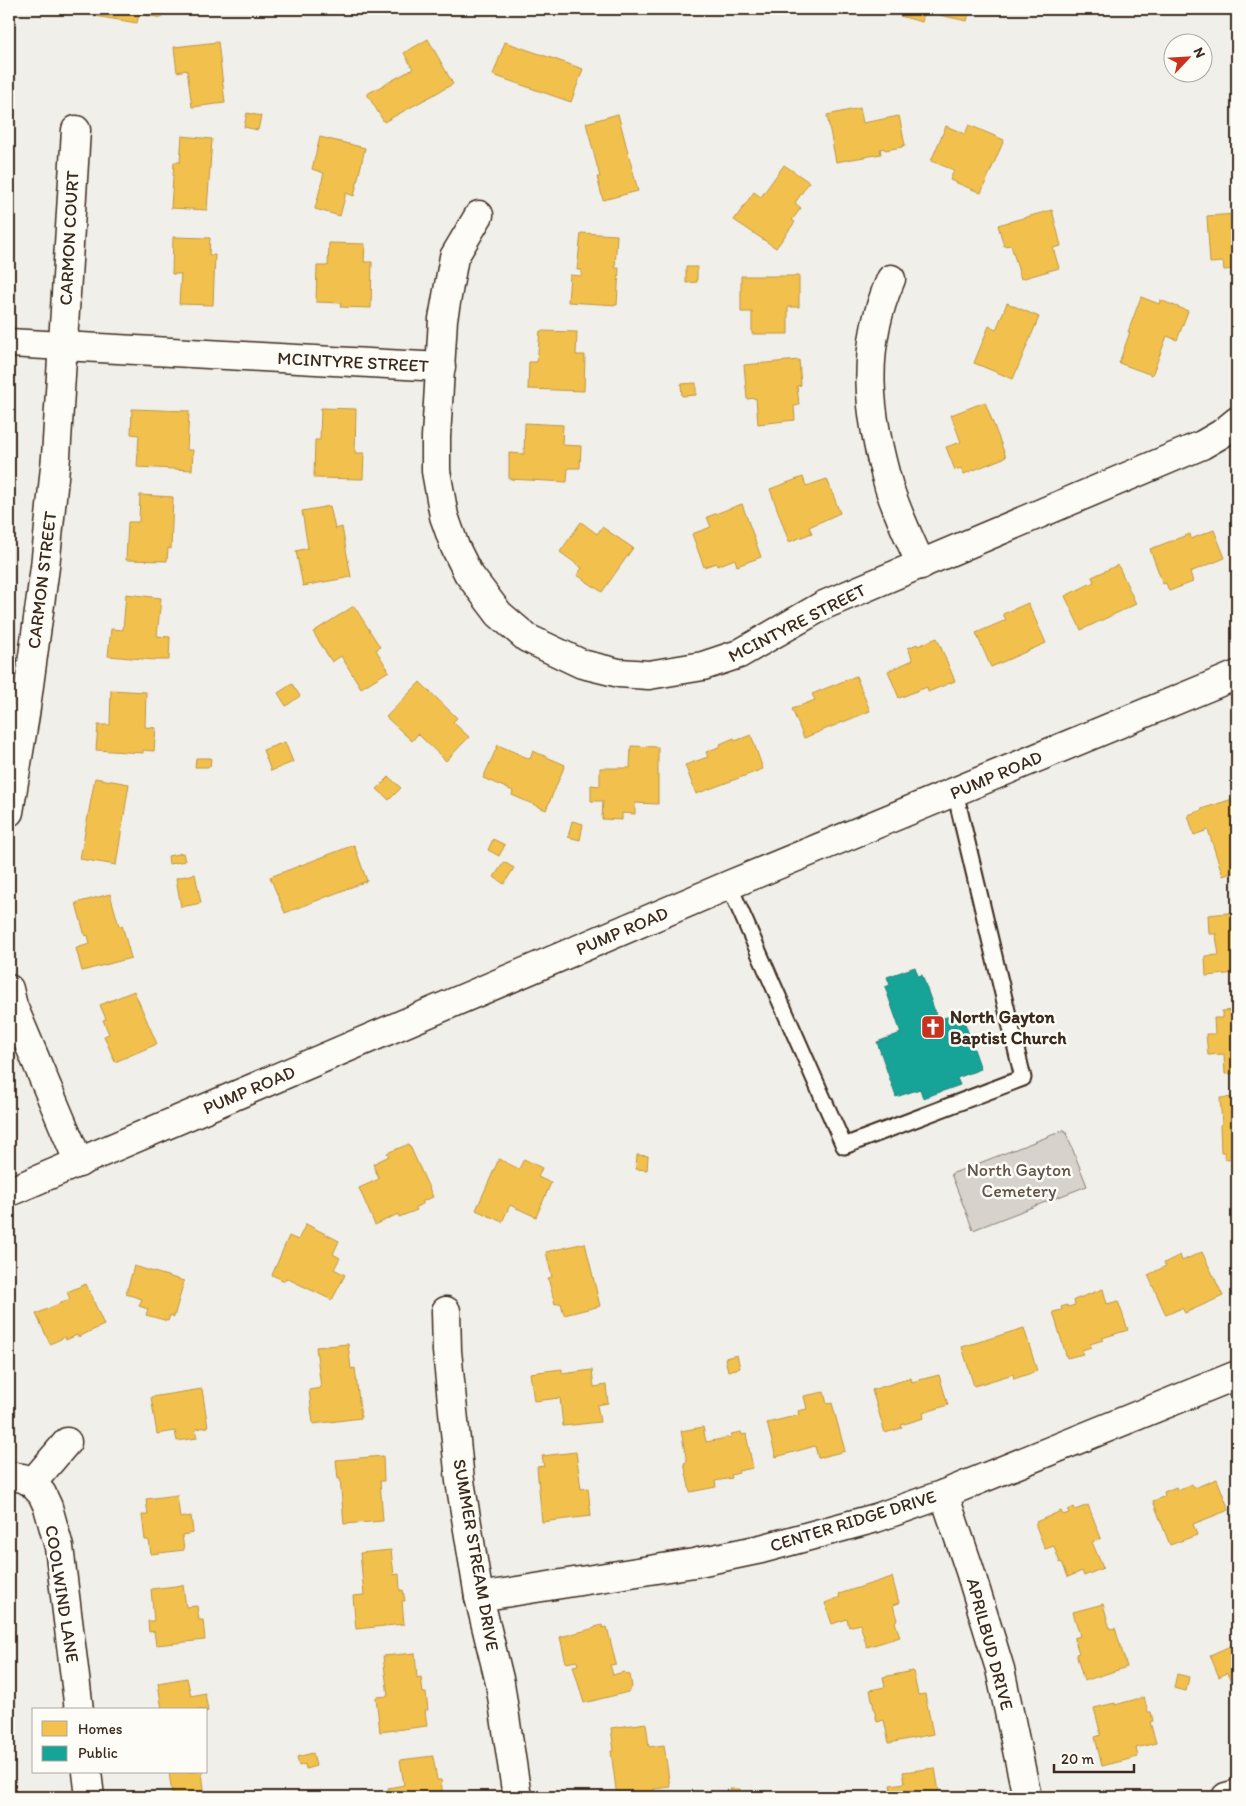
<svg xmlns="http://www.w3.org/2000/svg" width="1246" height="1806" viewBox="0 0 1246 1806" font-family="Itim,sans-serif">
	<style>
		.green { fill: #d7d2cc; stroke: #897e75 }
		.homes { fill: #f2c14e; stroke: #bb9440 }
		.public { fill: #17a398; stroke: #227f73 }
		.lines { fill: none; stroke-linecap: round; stroke-linejoin: round }
		.service-casing { stroke: #3b2a1e; stroke-width: 19 }
		.minor-casing { stroke: #3b2a1e; stroke-width: 31 }
		.secondary-casing { stroke: #3b2a1e; stroke-width: 31 }
		.service { stroke: #fdfcf7; stroke-width: 15 }
		.minor { stroke: #fdfcf7; stroke-width: 28 }
		.secondary { stroke: #fdfcf7; stroke-width: 28 }
		.labels { text-anchor: middle; dominant-baseline: central; stroke-width: 5; stroke-linejoin: round; paint-order: stroke }
		.street-label { font-size: 18px; fill: #3b2a1e; stroke: #fdfcf7 }
		.poi-label { font-size: 18px; font-weight: bold; fill: #3b2a1e; stroke: #fdfcf7; text-anchor: start }
		.park-label { font-size: 18px; fill: #62544a; stroke: #fdfcf7 }
	</style>
	<rect width="100%" height="100%" fill="#f1efea"/>
	<filter id="ink" filterUnits="userSpaceOnUse"><feTurbulence type="fractalNoise" baseFrequency=".02" numOctaves="2"/><feDisplacementMap in="SourceGraphic" scale="10" xChannelSelector="R" yChannelSelector="G"/><feConvolveMatrix kernelMatrix="1 2 1 2 8 2 1 2 1" color-interpolation-filters="sRGB"/></filter>
	<g filter="url(#ink)">
		<path class="green" d="M1065,1130L1087,1186L973,1230L951,1174Z"/>
		<g class="homes">
			<path d="M96,9H163L162,18L139,14L137,23L95,16Z"/>
			<path d="M902,9H925L922,22L900,16Z"/>
			<path d="M940,9H970L967,21L939,15Z"/>
			<path d="M428,39L453,84L384,122L367,94L413,69L404,53Z"/>
			<path d="M218,42L225,103L192,107L187,70L177,72L174,47Z"/>
			<path d="M505,42L583,69L571,102L493,75Z"/>
			<path d="M860,108L863,123L899,116L905,145L902,146V147L885,150L884,148L880,149L881,154L836,162L827,115Z"/>
			<path d="M247,113L261,116L258,130L244,127Z"/>
			<path d="M618,114L638,191L603,200L597,177H600L586,123Z"/>
			<path d="M969,125L1004,140L981,193L950,180L954,170L931,161L946,126L965,134Z"/>
			<path d="M182,136L212,139L207,210L171,208L174,162H180Z"/>
			<path d="M320,137L365,148L354,196L346,193L340,216L315,209L324,173L312,169Z"/>
			<path d="M784,165L809,182L795,203L801,208L792,220L795,222L776,248L734,220L754,192L761,197Z"/>
			<path d="M1052,210L1061,246L1053,248L1059,268L1021,279L1011,245L1004,246L998,225Z"/>
			<path d="M1237,214V269L1224,270L1223,262L1210,263L1207,216Z"/>
			<path d="M581,233L617,235L615,268H619L617,305L568,302L570,275L581,276L582,270H577Z"/>
			<path d="M173,237L210,238L209,255H215L213,305L179,304L181,274H172Z"/>
			<path d="M329,243L365,244L364,262H372L371,308L340,307L341,303L316,302L317,266H328Z"/>
			<path d="M686,267H697V282L686,283Z"/>
			<path d="M741,276H799V307H788V334H752V312H741Z"/>
			<path d="M1141,297L1159,304L1160,300L1188,311L1177,340L1167,336L1152,375L1119,363L1130,332H1128Z"/>
			<path d="M1007,303L1039,317L1013,379L974,363L989,326L996,330Z"/>
			<path d="M540,331L577,332L576,355H585L584,391L528,389L529,362H537Z"/>
			<path d="M799,360L801,385L797,386L799,405L794,406L795,420L758,424L756,398L747,399L744,365Z"/>
			<path d="M696,383V395L682,396L681,384Z"/>
			<path d="M985,402L1006,457L964,474L961,468L955,470L946,447L961,442L951,415Z"/>
			<path d="M321,408L356,409L355,453H364L363,479L314,478L315,440H320Z"/>
			<path d="M132,409L189,411L187,450H193L192,470L137,467L139,435L131,434Z"/>
			<path d="M525,423L563,425L562,445L581,446L580,468H568L567,482L509,479V453L524,454Z"/>
			<path d="M803,477L806,486L827,479L840,513L809,527L812,533L789,542L770,489Z"/>
			<path d="M140,495L173,497L171,549L168,548L167,561L126,560L128,522H139Z"/>
			<path d="M742,504L761,557L737,566L735,559L717,566L716,563L704,567L692,534L711,527L707,517Z"/>
			<path d="M330,506L335,529L342,527L351,577L303,586L296,551L308,548L302,511Z"/>
			<path d="M581,522L597,534L602,527L633,548L602,592L577,575L582,568L560,552Z"/>
			<path d="M1214,530L1225,558L1190,572L1193,582L1169,591L1166,583L1163,584L1150,549L1190,534L1191,539Z"/>
			<path d="M1118,565L1136,604L1081,630L1065,596L1094,582L1092,577Z"/>
			<path d="M126,594L161,598L157,636L170,637L169,660H155L108,656L111,629L123,630Z"/>
			<path d="M1028,603L1046,643L991,667L976,633L1006,620L1003,614Z"/>
			<path d="M354,606L380,647L376,650L389,671L361,688L341,656L332,662L313,632Z"/>
			<path d="M937,638L955,681L928,692L927,687L899,698L888,671L913,660L908,648L917,644L918,646Z"/>
			<path d="M856,676L870,711L804,738L792,709L815,700L812,694Z"/>
			<path d="M420,682L457,718L453,722L469,737L446,761L418,734L412,741L386,717Z"/>
			<path d="M292,684L300,696L286,706L278,693Z"/>
			<path d="M111,690L146,692L145,727L156,728L154,751L143,750V753L96,750L98,725H110Z"/>
			<path d="M751,735L763,769L696,794L685,765L708,757L706,752L721,746L720,744L734,738L735,741Z"/>
			<path d="M285,742L293,762L271,771L263,750Z"/>
			<path d="M498,745L530,759L533,751L565,765L546,810L512,795L513,791L483,778Z"/>
			<path d="M631,746L658,747V804L635,803V814L622,813V820L602,819L603,801H591V785L600,786V768H630Z"/>
			<path d="M196,758H211L210,767H195Z"/>
			<path d="M389,777L401,788L389,800L377,789Z"/>
			<path d="M95,778L129,784L116,865L80,859Z"/>
			<path d="M1236,798L1237,871L1223,876L1208,830L1194,835L1188,815L1202,810L1201,809Z"/>
			<path d="M572,821L583,824L580,840L568,837Z"/>
			<path d="M493,839L505,845L499,856L488,850Z"/>
			<path d="M354,845L367,881L285,913L270,877Z"/>
			<path d="M183,853L185,861L169,864L168,856Z"/>
			<path d="M504,862L514,868L504,884L494,877Z"/>
			<path d="M195,874L201,903L181,907L176,878Z"/>
			<path d="M110,894L119,926L122,925L131,958L82,971L76,948L90,944L88,935L85,936L76,903Z"/>
			<path d="M1237,912V973L1206,976L1205,956L1219,955L1216,936L1218,934H1209L1208,915Z"/>
			<path d="M134,991L157,1044L115,1062L104,1036L109,1034L103,1020L106,1019L100,1005Z"/>
			<path d="M1237,1010V1073L1225,1074L1224,1054L1208,1055L1206,1034H1215L1214,1018H1222V1011Z"/>
			<path d="M1237,1097V1158L1225,1159V1152H1221L1220,1125L1222,1124L1220,1098Z"/>
			<path d="M409,1144L433,1197L423,1201V1204L415,1207L417,1210L399,1217L398,1214L375,1225L359,1188L379,1179L373,1164L389,1156L387,1153Z"/>
			<path d="M637,1155L648,1156L647,1170L636,1169Z"/>
			<path d="M499,1159L519,1169L524,1159L542,1168L538,1177L551,1183L536,1217L510,1205L502,1222L476,1210Z"/>
			<path d="M306,1224L339,1241L333,1254L340,1258L334,1269L345,1275L332,1300L286,1278L285,1281L272,1275L289,1236L298,1240Z"/>
			<path d="M585,1243L600,1306L564,1315L561,1303L555,1304L548,1278L552,1277L546,1252Z"/>
			<path d="M1202,1252L1223,1296L1185,1313L1182,1308L1166,1315L1148,1275L1166,1266L1164,1263L1180,1255L1182,1261Z"/>
			<path d="M134,1266L184,1281L174,1317L170,1315L168,1321L146,1315L148,1309L139,1306L142,1299L126,1294Z"/>
			<path d="M86,1284L104,1325L78,1337L77,1335L66,1340L65,1337L50,1344L36,1314L70,1299L67,1292Z"/>
			<path d="M1103,1289L1107,1304L1118,1301L1128,1330L1102,1338L1103,1340L1090,1344L1091,1347L1082,1350L1083,1354L1067,1358L1053,1312L1062,1310L1061,1307L1067,1305L1068,1307L1075,1305L1074,1300Z"/>
			<path d="M1024,1328L1037,1371L1014,1379L1013,1374L974,1386L962,1347Z"/>
			<path d="M348,1344L351,1369L355,1368L361,1418L313,1424L309,1390L321,1388L316,1347Z"/>
			<path d="M737,1355L740,1368L728,1371L725,1358Z"/>
			<path d="M562,1369V1374L592,1370L594,1387L606,1385L608,1403L597,1405L600,1422L563,1426L560,1398L534,1401L530,1373Z"/>
			<path d="M939,1375L948,1405L923,1413L924,1418L901,1425L902,1428L885,1433L872,1390L911,1378L912,1382Z"/>
			<path d="M202,1389L208,1427L195,1429L197,1438L177,1441L175,1431L157,1434L151,1397Z"/>
			<path d="M824,1392L827,1404L832,1403L845,1451L818,1458L815,1446L776,1457L767,1423L799,1415L798,1411L807,1409L804,1396Z"/>
			<path d="M703,1427L706,1442L732,1437L731,1434L741,1432L742,1435L746,1434L753,1468L738,1471L739,1473L731,1475L732,1478L715,1481L716,1487L690,1492L684,1463L687,1462L681,1431Z"/>
			<path d="M576,1452L581,1489L588,1488L591,1516L542,1522L537,1467L544,1466L542,1456Z"/>
			<path d="M383,1456L384,1481H380L383,1521L344,1524L340,1478L338,1479L336,1460Z"/>
			<path d="M1217,1479L1229,1510L1193,1524L1197,1535L1170,1545L1153,1501L1165,1496L1164,1492L1176,1487L1178,1491L1192,1484L1194,1488Z"/>
			<path d="M177,1495L180,1518L191,1516L193,1533L182,1535L184,1550L151,1554L149,1540H145L142,1515H148L146,1499Z"/>
			<path d="M1088,1505L1101,1538L1092,1542L1103,1568L1084,1576L1082,1571L1068,1577L1062,1562L1060,1563L1054,1546L1045,1549L1036,1526V1522L1061,1511L1063,1515L1069,1513L1068,1510L1074,1507L1075,1510Z"/>
			<path d="M391,1550L394,1575L399,1574L400,1591L403,1590L405,1601H402L404,1624L356,1629L353,1596L364,1595L360,1553Z"/>
			<path d="M892,1577L899,1603L893,1605L897,1620L895,1622L900,1637L867,1647L860,1624L849,1627L847,1619L832,1624L825,1603L840,1597L839,1594Z"/>
			<path d="M183,1585L186,1607L197,1606L199,1620H203L205,1640L156,1645L154,1631L149,1632L148,1621H154L151,1589Z"/>
			<path d="M1103,1604L1110,1629L1115,1628L1127,1667L1084,1681L1076,1654L1079,1653L1074,1638L1080,1636L1073,1612Z"/>
			<path d="M602,1625L603,1628L607,1627L616,1664L610,1665L613,1675L623,1672L630,1675L632,1687L628,1692L584,1703L573,1666L578,1665L577,1661L566,1663L560,1637L595,1628V1627Z"/>
			<path d="M1235,1644L1237,1648V1696L1227,1673L1219,1677L1210,1655Z"/>
			<path d="M415,1653L417,1678L421,1677L423,1693H426L428,1710H425L427,1726L380,1732L376,1697L388,1696L383,1656Z"/>
			<path d="M913,1671L918,1695L925,1694L933,1734L889,1743L884,1720L877,1722L870,1690L885,1687L883,1677Z"/>
			<path d="M1177,1674L1189,1677L1186,1691L1174,1688Z"/>
			<path d="M187,1678L191,1696L205,1693L208,1711L206,1712V1710H162L158,1683Z"/>
			<path d="M1144,1697L1148,1712H1151L1153,1721L1150,1722L1156,1743L1136,1748L1138,1757L1102,1766L1095,1737L1101,1735L1094,1708L1115,1703V1705Z"/>
			<path d="M646,1723L649,1747L664,1745L670,1787L654,1789V1793L617,1797L611,1751H614L611,1728Z"/>
			<path d="M313,1753L316,1766L306,1769L305,1764L299,1766L297,1757Z"/>
			<path d="M433,1756L437,1780H441L443,1797H389L388,1788L404,1785L400,1760Z"/>
			<path d="M935,1768L939,1792L945,1791L946,1797H892L890,1785L905,1783L903,1772Z"/>
			<path d="M169,1772H202L205,1797H168V1795L172,1794Z"/>
			<path d="M730,1789H740L741,1797H731Z"/>
		</g>
		<path class="public" d="M915,967L918,976L922,975L938,1020L961,1012L981,1069L957,1078L960,1085L923,1098L920,1089L896,1097L877,1042L901,1033L885,987L890,985L887,977Z"/>
		<g class="lines">
			<defs>
				<path id="service" d="M729,885L844,1146L1023,1078L955,792"/>
				<g id="minor">
					<path d="M479,215L454,257L443,319L436,437V471L444,516L455,547L468,573L499,614L527,638L582,664L619,673L649,675L703,666L739,654L824,605L1202,445L1221,434L1237,421"/>
					<path d="M891,279C860,349 868,415 889,487C897,513 910,539 921,565"/>
					<path d="M9,343L441,367"/>
					<path d="M9,812L25,715L45,567L56,457L76,130"/>
					<path d="M9,989L13,1006L79,1163"/>
					<path d="M446,1311L447,1351L460,1481L479,1597L500,1683L517,1797"/>
					<path d="M9,1476L23,1478L32,1483L42,1494L48,1507L59,1547L79,1710"/>
					<path d="M32,1483L67,1442"/>
					<path d="M944,1494L970,1571L1000,1669L1027,1797"/>
					<path d="M479,1597L694,1563L761,1549L876,1518L944,1494L1237,1375"/>
					<path d="M87,1772L90,1797"/>
					<path d="M1226,1797L1237,1794"/>
				</g>
				<path id="secondary" d="M9,1192L729,885L1237,675"/>
			</defs>
			<use href="#service" class="service-casing"/>
			<use href="#minor" class="minor-casing"/>
			<use href="#secondary" class="secondary-casing"/>
			<use href="#service" class="service"/>
			<use href="#minor" class="minor"/>
			<use href="#secondary" class="secondary"/>
		</g>
	</g>
	<defs>
		<symbol id="church-square" viewBox="-11 -11 22 22"><rect x="-9" y="-9" width="18" height="18" rx="4" fill="#c8321e" stroke="#fdfcf7"/><path d="M-1.2-6h2.4v3.5h3.3v2.4h-3.3V6h-2.4V-.1h-3.3v-2.4h3.3Z" fill="#fff"/></symbol>
	</defs>
	<g fill-rule="evenodd">
		<use href="#church-square" x="919" y="1013" width="28" height="28"/>
	</g>
	<g class="labels">
		<g class="street-label">
			<text transform="translate(69 238) rotate(-87)">CARMON COURT</text>
			<text transform="translate(353 362) rotate(3)">MCINTYRE STREET</text>
			<text transform="translate(42 580) rotate(-83)">CARMON STREET</text>
			<text transform="translate(797 623) rotate(-27)">MCINTYRE STREET</text>
			<text transform="translate(996 775) rotate(-23)">PUMP ROAD</text>
			<text transform="translate(622 931) rotate(-23)">PUMP ROAD</text>
			<text transform="translate(249 1090) rotate(-23)">PUMP ROAD</text>
			<text transform="translate(853 1521) rotate(-17)">CENTER RIDGE DRIVE</text>
			<text transform="translate(476 1555) rotate(80)">SUMMER STREAM DRIVE</text>
			<text transform="translate(62 1594) rotate(81)">COOLWIND LANE</text>
			<text transform="translate(990 1644) rotate(75)">APRILBUD DRIVE</text>
		</g>
		<g class="poi-label">
			<text x="950" y="1017">North Gayton<tspan x="950" dy="21">Baptist Church</tspan></text>
		</g>
		<g class="park-label">
			<text x="1019" y="1170">North Gayton<tspan x="1019" dy="21">Cemetery</tspan></text>
		</g>
	</g>
	<rect width="1246" height="1806" fill="none" stroke="#fdfcf7" stroke-width="30"/>
	<rect x="15" y="15" width="1216" height="1776" fill="none" stroke="#3b2a1e" stroke-width="2" filter="url(#ink)"/>
	<rect x="32" y="1708" width="175" height="65" fill="#fdfcf7" stroke="#afa8a0"/>
	<rect x="42" y="1721" width="25" height="15" fill="#f2c14e" stroke="#afa8a0"/>
	<text x="78" y="1734" font-size="15" fill="#3b2a1e">Homes</text>
	<rect x="42" y="1746" width="25" height="15" fill="#17a398" stroke="#afa8a0"/>
	<text x="78" y="1758" font-size="15" fill="#3b2a1e">Public</text>
	<g transform="translate(1188 58) rotate(65)"><circle r="24" fill="#fdfcf7" stroke="#afa8a0"/>
	<path d="M0-4L9 19L0 12L-9 19Z" fill="#c8321e"/>
	<text y="-8" font-size="14" font-weight="bold" text-anchor="middle" fill="#3b2a1e">N</text>
	</g>
	<path d="M1054 1764v8h80v-8" fill="none" stroke="#3b2a1e" stroke-width="2.5"/>
	<text x="1061" y="1764" font-size="15" fill="#3b2a1e" stroke="#fdfcf7" stroke-width="4" paint-order="stroke">20 m</text>
</svg>
